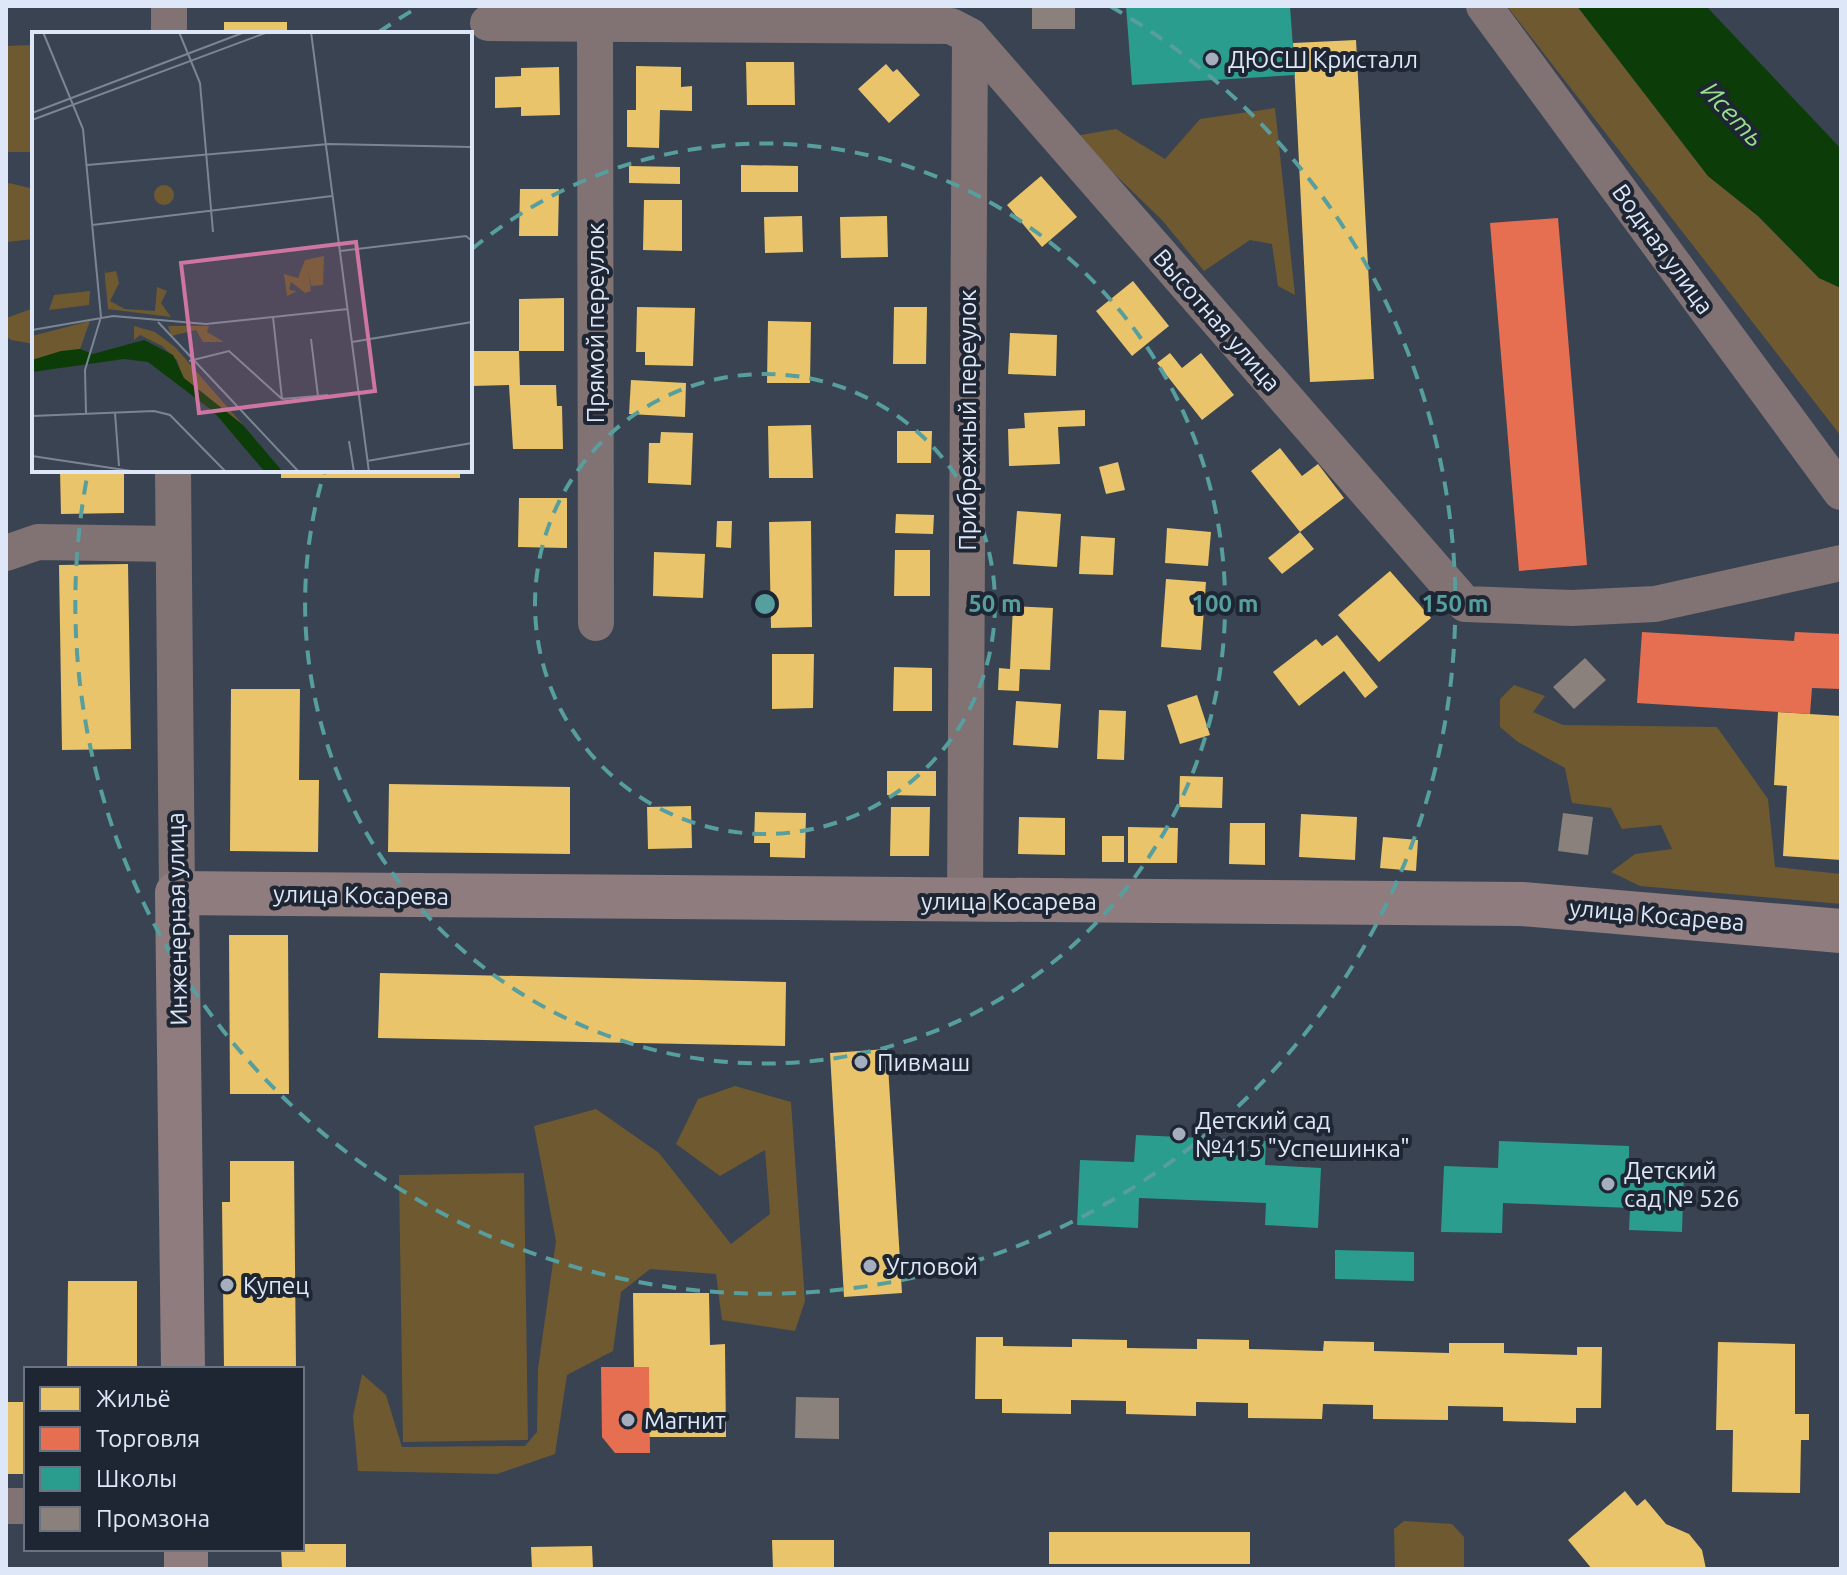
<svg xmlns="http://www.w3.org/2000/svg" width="1847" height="1575" viewBox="0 0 1847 1575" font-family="Ubuntu,sans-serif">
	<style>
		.green { fill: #6f5930 }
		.water { fill: #0c3c07 }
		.homes { fill: #e9c46a }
		.shops { fill: #e76f51 }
		.schools { fill: #2a9d8f }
		.industry { fill: #8a817c }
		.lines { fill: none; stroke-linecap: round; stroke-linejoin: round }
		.street { stroke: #817274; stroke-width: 36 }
		.secondary { stroke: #8f7c7e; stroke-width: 44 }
		.ring { fill: none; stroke: #579e9e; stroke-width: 4; stroke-dasharray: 14 10 }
		.poi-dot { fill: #a4aebe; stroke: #1f2633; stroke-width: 3 }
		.labels { text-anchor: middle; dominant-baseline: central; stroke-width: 8; stroke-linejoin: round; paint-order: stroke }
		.poi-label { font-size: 24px; fill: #dde7f8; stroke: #1f2633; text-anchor: start }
		.street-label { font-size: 24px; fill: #dde7f8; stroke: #1f2633 }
		.water-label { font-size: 26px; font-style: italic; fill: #98df8d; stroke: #1f2633 }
		.inset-road { fill: none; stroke: #7b8594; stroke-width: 2 }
		.view { fill: #ce75a2; fill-opacity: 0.15; stroke: #ce75a2; stroke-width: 4 }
		.inset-edge { fill: none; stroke: #dde7f8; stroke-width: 4 }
		.centre { fill: #579e9e; stroke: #1f2633; stroke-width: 4 }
		.ring-label { font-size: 24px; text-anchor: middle; font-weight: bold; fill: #579e9e; stroke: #1f2633; stroke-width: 8; stroke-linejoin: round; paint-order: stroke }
	</style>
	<rect width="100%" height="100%" fill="#3a4351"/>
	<g class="green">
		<path d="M1507,6H1577L1708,176L1758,216L1819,278L1841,288V436Z"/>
		<path d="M34,45V152H6V46Z"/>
		<path d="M1275,108L1295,295L1278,286L1272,244L1250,240L1204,271L1162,220L1075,136L1116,129L1165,159L1200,119Z"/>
		<path d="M9,183L34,189V239L6,242V184Z"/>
		<path d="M34,308V344L11,340L6,336V318Z"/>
		<path d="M1514,685L1545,696L1533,712L1563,725L1717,727L1768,799L1775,867L1841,874V904L1640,886L1611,872L1635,854L1672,849L1661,825L1622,829L1611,808L1572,803L1565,768L1518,742L1500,727V699Z"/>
		<path d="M735,1086L791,1102L805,1301L795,1331L722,1320L716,1274L650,1269L621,1292L613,1351L567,1375L555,1454L497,1474L358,1471L353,1416L362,1374L386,1395L402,1447L525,1446L537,1432L538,1369L556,1241L534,1126L596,1109L659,1153L731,1244L770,1214L765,1150L720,1176L676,1144L698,1099Z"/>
		<path d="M524,1173L528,1440L403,1442L399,1175Z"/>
		<path d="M1404,1521L1452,1524L1464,1537V1569H1395L1394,1529Z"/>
	</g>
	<path class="water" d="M1577,6H1706L1828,135L1841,149V288L1819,278L1758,216L1708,176Z"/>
	<g class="homes">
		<rect x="224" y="22" width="63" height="12"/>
		<path d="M1356,40L1374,379L1310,382L1293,43Z"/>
		<path d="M746,62H794L795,105H747Z"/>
		<path d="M886,64L893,72L897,69L920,95L889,123L858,89Z"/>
		<path d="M636,66L681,67V87L692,86V111L660,110L659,148L627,147V110H636Z"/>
		<path d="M559,67L560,115L521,116V107L495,108V77L521,76V68Z"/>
		<path d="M741,165L798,166V192H741Z"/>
		<path d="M629,166L680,167V184L629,183Z"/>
		<path d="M1041,176L1077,217L1042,247L1007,205Z"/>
		<path d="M520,189H559L558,236H519Z"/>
		<path d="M644,200H682V251L643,250Z"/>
		<path d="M802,216L803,252L765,253L764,217Z"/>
		<path d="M887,216L888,257L841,258L840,217Z"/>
		<path d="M1133,281L1169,326L1132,356L1096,311Z"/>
		<path d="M564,298V351H519V299Z"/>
		<path d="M637,307L695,308L693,366L645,365V352H636Z"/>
		<path d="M894,307H927L926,364H893Z"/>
		<path d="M768,321L811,322L810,383H767Z"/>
		<path d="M1010,333L1057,335L1056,376L1008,374Z"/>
		<path d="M471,351H519L520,385H556L557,406H562L563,449H513L509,385L471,386Z"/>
		<path d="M1170,353L1182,368L1201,353L1234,395L1202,420L1157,363Z"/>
		<path d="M631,380L686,383L685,417L629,414Z"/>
		<path d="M1085,410V426L1058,427L1060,464L1009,466L1008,429L1025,428L1024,413Z"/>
		<path d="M811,425L813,478H769L768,426Z"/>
		<path d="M897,431H932L931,463H897Z"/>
		<path d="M661,432L693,433L691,485L648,483L649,443H660Z"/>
		<path d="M1280,448L1302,476L1318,464L1344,498L1300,532L1314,549L1282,574L1268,558L1300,532L1251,471Z"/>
		<path d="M1118,462L1125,490L1106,494L1099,467Z"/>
		<path d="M60,470H124V513L61,514Z"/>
		<rect x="281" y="470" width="179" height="8"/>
		<path d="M519,498H567V548L518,547Z"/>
		<path d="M1017,511L1061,514L1057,567L1013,564Z"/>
		<path d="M896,514L934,515L933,534L895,533Z"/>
		<path d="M717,521H732L731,548L716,547Z"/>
		<path d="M811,521L812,627L771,628L769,522Z"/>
		<path d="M1167,528L1211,532L1208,566L1165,563Z"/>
		<path d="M1081,536L1115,538L1113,575L1079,574Z"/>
		<path d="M895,550H930V596H894Z"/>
		<path d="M654,552L705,554L703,598L653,596Z"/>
		<path d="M128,564L131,749L62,750L59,565Z"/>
		<path d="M1390,571L1431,618L1379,662L1338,615Z"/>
		<path d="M1166,579L1206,582L1201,650L1161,647Z"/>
		<path d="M1013,606L1053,608L1050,670L1020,669L1019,691L998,690L999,668L1010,669Z"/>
		<path d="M1337,635L1378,687L1365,698L1344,671L1299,706L1273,672L1316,639L1322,646Z"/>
		<path d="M772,654H814L813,708L772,709Z"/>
		<path d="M894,667L932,668V711H893Z"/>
		<path d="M231,689H300L299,780H319L318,852L230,851Z"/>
		<path d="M1197,695L1210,735L1180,744L1167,705Z"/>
		<path d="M1016,701L1061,704L1058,748L1013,745Z"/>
		<path d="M1099,710L1126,711L1124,760L1097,759Z"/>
		<path d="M1778,712L1841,716V860L1783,856L1787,786L1774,785Z"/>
		<path d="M887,771H936V796L887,795Z"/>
		<path d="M1180,776L1223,777L1222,808L1179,807Z"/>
		<path d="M389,784L570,787V854L388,852Z"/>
		<path d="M691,806L692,848L648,849L647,807Z"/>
		<path d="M891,807H930L929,856H890Z"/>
		<path d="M755,812L806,813L805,858L770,857V843H754Z"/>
		<path d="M1301,814L1357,817L1355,860L1299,857Z"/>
		<path d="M1019,817L1065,818V855L1018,854Z"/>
		<path d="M1230,823H1265V865L1229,864Z"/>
		<path d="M1128,827L1178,828L1177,863H1128Z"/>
		<rect x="1102" y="836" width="22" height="26"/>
		<path d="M1383,837L1418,840L1416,871L1380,868Z"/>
		<path d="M229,935H288L289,1094H230Z"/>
		<path d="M380,973L786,982L785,1046L378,1038Z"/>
		<path d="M887,1049L902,1293L844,1297L830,1053Z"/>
		<path d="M230,1161H294L296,1369H224L222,1202H230Z"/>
		<path d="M68,1281H137V1369H67Z"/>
		<path d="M633,1293H709L710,1345L725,1344L726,1437H649V1367H634Z"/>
		<path d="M976,1337H1003V1346L1072,1347V1339L1127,1340V1348L1197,1349V1339L1249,1340V1349L1323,1351L1324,1341L1374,1342V1351L1449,1353V1343H1504V1353L1577,1355V1347H1602L1601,1408H1576V1423L1503,1421V1407L1448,1406V1420L1373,1419V1405L1323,1404L1322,1419L1248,1418V1403L1196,1402V1416L1126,1414V1401L1071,1400V1414L1002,1413V1399H975Z"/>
		<path d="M1718,1342L1795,1344V1414H1809V1440H1801L1800,1493L1732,1492L1733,1430H1716Z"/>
		<rect x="6" y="1402" width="20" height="72"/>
		<path d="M1625,1491L1637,1506L1645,1499L1666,1524L1689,1534L1702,1550L1706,1569H1592L1568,1540Z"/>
		<rect x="1049" y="1532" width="201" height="32"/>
		<path d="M772,1540H834V1569H773Z"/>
		<path d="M302,1544H346V1569H282L281,1549H302Z"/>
		<path d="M592,1546L593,1569H532L531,1547Z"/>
	</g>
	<g class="shops">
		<path d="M1558,218L1587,565L1519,571L1490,223Z"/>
		<path d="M1642,632L1794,641L1795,632L1841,634V689L1812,688L1810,714L1637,703Z"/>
		<path d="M601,1367H649L650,1453H615L602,1437Z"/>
	</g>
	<g class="schools">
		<path d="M1126,6H1290L1295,75L1132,85Z"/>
		<path d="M1136,1135L1266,1141L1265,1165L1321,1168L1318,1228L1265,1225L1266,1203L1139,1198L1138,1228L1077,1225L1080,1160L1134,1162Z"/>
		<path d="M1499,1141L1629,1146V1169L1684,1172L1682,1232L1629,1230L1630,1208L1503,1203L1502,1233L1441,1232L1444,1166L1498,1168Z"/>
		<path d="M1335,1250L1414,1252V1281L1335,1279Z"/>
	</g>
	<g class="industry">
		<rect x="1032" y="6" width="43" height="23"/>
		<path d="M1585,658L1606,680L1574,709L1553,687Z"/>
		<path d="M1563,813L1593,817L1588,855L1558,851Z"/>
		<path d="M796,1397L839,1398V1439L795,1438Z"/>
	</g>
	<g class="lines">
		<g class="street">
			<path d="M169,6V34"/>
			<path d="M1484,6L1841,492"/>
			<path d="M488,23L951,26L970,36L1465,604L1572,608L1655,604L1841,563"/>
			<path d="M595,23L596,623"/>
			<path d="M173,470L177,893"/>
			<path d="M6,553L38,542L173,544"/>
			<path d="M965,901L970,36"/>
			<path d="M6,1506H26"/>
		</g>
		<g class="secondary">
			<path d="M183,1369L177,893L1522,904L1841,931"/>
			<path d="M186,1549V1569"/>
		</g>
	</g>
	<g class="ring">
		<circle cx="765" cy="604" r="230"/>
		<path d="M472 249A460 460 0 1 1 324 473"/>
		<path d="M379 32A690 690 0 0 1 420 6M1110 6A690 690 0 1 1 88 472"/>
	</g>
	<g class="poi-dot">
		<circle cx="1212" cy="59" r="8"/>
		<circle cx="861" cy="1062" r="8"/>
		<circle cx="1179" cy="1134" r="8"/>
		<circle cx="1608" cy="1184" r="8"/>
		<circle cx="870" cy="1266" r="8"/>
		<circle cx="227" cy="1285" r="8"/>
		<circle cx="628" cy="1420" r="8"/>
	</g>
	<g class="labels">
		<g class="poi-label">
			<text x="1228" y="59">ДЮСШ Кристалл</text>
			<text x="877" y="1062">Пивмаш</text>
			<text x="1195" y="1120">Детский сад<tspan x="1195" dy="28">№415 "Успешинка"</tspan></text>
			<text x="1624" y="1170">Детcкий<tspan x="1624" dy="28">сад № 526</tspan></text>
			<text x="886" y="1266">Угловой</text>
			<text x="243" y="1285">Купец</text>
			<text x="644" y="1420">Магнит</text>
		</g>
		<g class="street-label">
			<text transform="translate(1663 249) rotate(54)">Водная улица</text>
			<text transform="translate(1217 320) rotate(49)">Высотная улица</text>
			<text transform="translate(595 323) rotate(-90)">Прямой переулок</text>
			<text transform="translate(967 420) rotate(-90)">Прибрежный переулок</text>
			<text transform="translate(361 895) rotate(1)">улица Косарева</text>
			<text x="1009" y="901">улица Косарева</text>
			<text transform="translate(1657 915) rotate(5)">улица Косарева</text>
			<text transform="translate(177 919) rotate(-91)">Инженерная улица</text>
		</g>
		<g class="water-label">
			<text transform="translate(1733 114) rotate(47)">Исеть</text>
		</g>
	</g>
	<g transform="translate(32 32)">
		<rect width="440" height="440" fill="#3a4351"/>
		<path d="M122 163a10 10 0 1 1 20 0a10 10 0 1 1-20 0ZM292,224L291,253L279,254L276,236L279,259L273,261L259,250L257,258L265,259L255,264L252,242L266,246L273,228ZM72,235L73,241L84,239L87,251L78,269L93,277L123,279L125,255L135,259L129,271L139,285L76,277ZM58,259L57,273L17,278L22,263ZM58,289L48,317L0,328V304ZM102,294L123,300L143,315L211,393L151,346L145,328L130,314L108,303L102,308ZM136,294H177L175,300L192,310H171L164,298L139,304Z" fill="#6f5930"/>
		<path d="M112,308L141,323L152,346L211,393L251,440H233L182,380L116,330L92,327L0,340V328L29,319L48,317L61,322Z" fill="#0c3c07"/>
		<path class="inset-road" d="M11,0L51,97L69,285L53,338L54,381M147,0L168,51L181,200M279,0L337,440M0,81L213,0M0,88L236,0M55,133L297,112L440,115M60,193L300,164M308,219L434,204L440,209M241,285L250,367M126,290L267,440M0,298L81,284L174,292L316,277M279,307L286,364M320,310L440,290M157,329L197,319L250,367M250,367L296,363M83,381L87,434M0,384L122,379L138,383L194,440M317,409L322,440M0,424L106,440M335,429L440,411"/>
		<path class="view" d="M324,210L343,359L167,381L149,231Z"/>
		<rect width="440" height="440" class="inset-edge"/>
	</g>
	<circle cx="765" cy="604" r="12" class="centre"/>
	<g class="ring-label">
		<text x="995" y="612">50 m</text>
		<text x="1225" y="612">100 m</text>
		<text x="1455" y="612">150 m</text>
	</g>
	<rect width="1847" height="1575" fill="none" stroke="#dde7f8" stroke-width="16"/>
	<rect x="24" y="1367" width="280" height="184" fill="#1f2633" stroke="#6b7382" stroke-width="2"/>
	<rect x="40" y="1387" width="40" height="24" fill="#e9c46a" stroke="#6b7382" stroke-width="2"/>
	<text x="96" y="1407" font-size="24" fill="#dde7f8">Жильё</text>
	<rect x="40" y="1427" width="40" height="24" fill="#e76f51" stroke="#6b7382" stroke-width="2"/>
	<text x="96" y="1447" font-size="24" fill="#dde7f8">Торговля</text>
	<rect x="40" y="1467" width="40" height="24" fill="#2a9d8f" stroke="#6b7382" stroke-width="2"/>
	<text x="96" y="1487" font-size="24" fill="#dde7f8">Школы</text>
	<rect x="40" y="1507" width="40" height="24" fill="#8a817c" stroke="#6b7382" stroke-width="2"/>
	<text x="96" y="1527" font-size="24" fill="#dde7f8">Промзона</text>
</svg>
